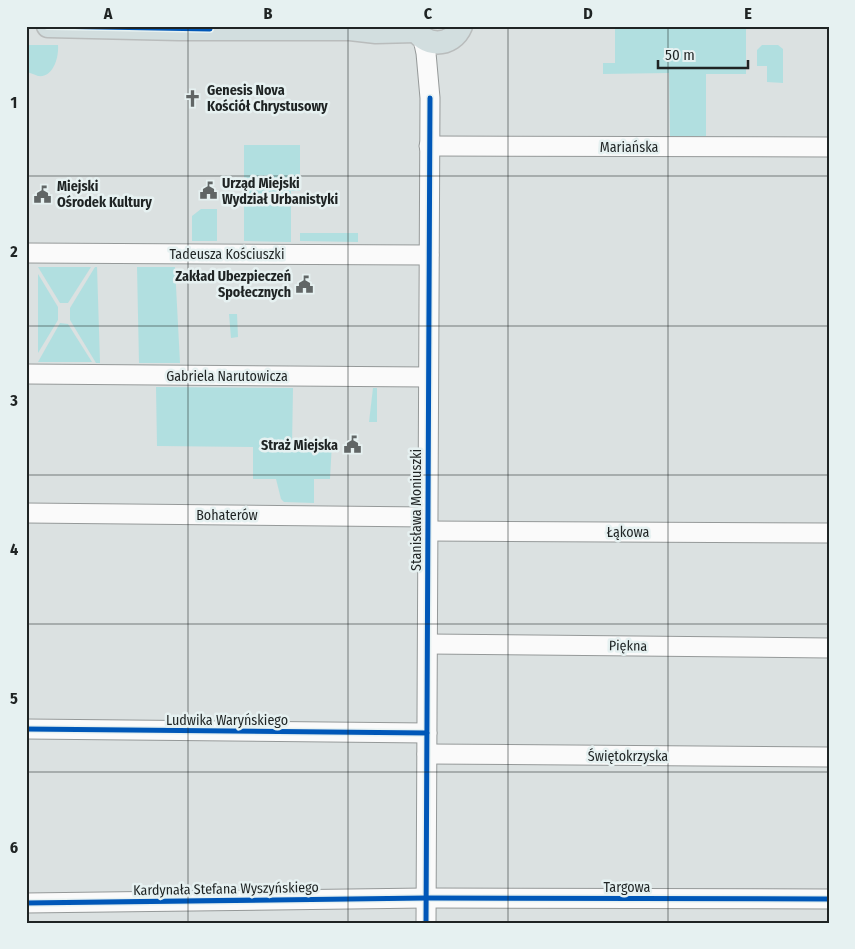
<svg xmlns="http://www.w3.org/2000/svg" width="855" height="949" viewBox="0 0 855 949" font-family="'Fira Sans Condensed',sans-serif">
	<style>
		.green { fill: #b1dfe0 }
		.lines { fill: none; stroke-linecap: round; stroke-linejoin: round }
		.minor-casing { stroke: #959999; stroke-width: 21 }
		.major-casing { stroke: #b9bcbc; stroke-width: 25 }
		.minor { stroke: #fafafa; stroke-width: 19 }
		.major { stroke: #d2dedf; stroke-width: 22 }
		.cycleway-casing { stroke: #e6f1f1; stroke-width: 8 }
		.cycleway { stroke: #0057b8; stroke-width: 5 }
		.grid { fill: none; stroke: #1f2424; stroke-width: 1; stroke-opacity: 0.55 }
		.labels { text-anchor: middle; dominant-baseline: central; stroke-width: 5; stroke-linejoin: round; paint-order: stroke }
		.poi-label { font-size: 14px; font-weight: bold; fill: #1f2424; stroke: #e6f1f1; text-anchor: start }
		.street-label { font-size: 14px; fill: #1f2424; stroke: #e6f1f1 }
		.neatline { fill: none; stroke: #1f2424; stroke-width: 2 }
		.grid-label { font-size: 16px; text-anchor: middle; font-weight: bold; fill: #1f2424 }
	</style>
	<rect width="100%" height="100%" fill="#dbe1e1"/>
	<g class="green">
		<path d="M615,26H746V74H706V136H670L669,73L603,74V63H615Z"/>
		<path d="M26,45H58C59,56 54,78 38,76C35,75 31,73 27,72L26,143Z"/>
		<path d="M762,45H778L783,49V83L767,82V66H757V50Z"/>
		<path d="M244,145H300V191H291V242L244,241Z"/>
		<path d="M201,209H217V241H192V216Z"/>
		<path d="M300,233H358V242L300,241Z"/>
		<path d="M38,267H91L68,303H60Z"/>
		<path d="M95,267H97L100,363H96L70,320V308Z"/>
		<path d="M137,267H175L180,363H139Z"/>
		<path d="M38,274L58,307V320L38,353Z"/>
		<path d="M229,314H237L238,337L231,338Z"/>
		<path d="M60,323L68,324L92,362H38Z"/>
		<path d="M156,387L293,388L292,447H332V442L330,479H314V503L284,502L281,499L276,479H253V447L157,446Z"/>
		<path d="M373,388H377V422H369Z"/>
	</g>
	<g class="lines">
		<defs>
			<g id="minor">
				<path d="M423,39L426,53L430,98L426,923"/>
				<path d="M429,146L829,147"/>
				<path d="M26,253L429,255"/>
				<path d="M26,374L428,377"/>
				<path d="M26,513L427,517"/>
				<path d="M428,531L829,533"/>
				<path d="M428,644L829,648"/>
				<path d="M26,729L427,733"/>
				<path d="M427,754L829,757"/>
				<path d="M26,903L426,898L829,899"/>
			</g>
			<g id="major">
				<path d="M48,26L179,29H350L376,32L416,31"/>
				<path d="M414,26C423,48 452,48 461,26"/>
			</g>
		</defs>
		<use href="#minor" class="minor-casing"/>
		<use href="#major" class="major-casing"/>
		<use href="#minor" class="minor"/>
		<use href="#major" class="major"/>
		<defs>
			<g id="cycleway">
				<path d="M48,26L210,29"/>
				<path d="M26,729L427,733"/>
				<path d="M26,903L426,898L829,899"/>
				<path d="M426,923L430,98"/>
			</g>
		</defs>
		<use href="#cycleway" class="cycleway-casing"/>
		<use href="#cycleway" class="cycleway"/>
	</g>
	<path class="grid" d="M188,26V923M348,26V923M508,26V923M668,26V923M26,176H829M26,326H829M26,475H829M26,624H829M26,772H829"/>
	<defs>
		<symbol id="church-bare" viewBox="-9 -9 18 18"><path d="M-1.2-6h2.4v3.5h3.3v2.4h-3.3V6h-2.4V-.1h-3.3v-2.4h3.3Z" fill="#616666" stroke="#e6f1f1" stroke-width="2.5" paint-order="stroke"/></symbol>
		<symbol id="civic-bare" viewBox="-9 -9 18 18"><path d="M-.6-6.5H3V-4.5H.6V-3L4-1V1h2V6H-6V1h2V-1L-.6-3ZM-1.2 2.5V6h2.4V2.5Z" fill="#616666" stroke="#e6f1f1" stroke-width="2.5" paint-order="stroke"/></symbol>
	</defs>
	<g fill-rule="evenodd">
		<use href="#church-bare" x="180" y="86" width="25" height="25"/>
		<use href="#civic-bare" x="196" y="178" width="25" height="25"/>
		<use href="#civic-bare" x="30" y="182" width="25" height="25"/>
		<use href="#civic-bare" x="292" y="272" width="25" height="25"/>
		<use href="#civic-bare" x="340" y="432" width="25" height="25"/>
	</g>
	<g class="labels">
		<g class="poi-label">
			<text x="207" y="90">Genesis Nova<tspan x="207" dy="16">Kościół Chrystusowy</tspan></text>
			<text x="222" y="183">Urząd Miejski<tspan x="222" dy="16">Wydział Urbanistyki</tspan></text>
			<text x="57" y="186">Miejski<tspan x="57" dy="16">Ośrodek Kultury</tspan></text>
			<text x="291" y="276" text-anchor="end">Zakład Ubezpieczeń<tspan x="291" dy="16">Społecznych</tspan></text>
			<text x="338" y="445" text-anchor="end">Straż Miejska</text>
		</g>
		<g class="street-label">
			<text x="629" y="147">Mariańska</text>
			<text x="227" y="254">Tadeusza Kościuszki</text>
			<text x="227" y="376">Gabriela Narutowicza</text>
			<text transform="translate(416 510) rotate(-90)">Stanisława Moniuszki</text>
			<text x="227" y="515">Bohaterów</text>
			<text x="628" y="532">Łąkowa</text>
			<text transform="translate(628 646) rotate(1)">Piękna</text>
			<text x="227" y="720">Ludwika Waryńskiego</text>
			<text x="628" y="756">Świętokrzyska</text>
			<text x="627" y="887">Targowa</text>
			<text transform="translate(226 889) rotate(-1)">Kardynała Stefana Wyszyńskiego</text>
		</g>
	</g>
	<rect width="855" height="949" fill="none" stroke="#e6f1f1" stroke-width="55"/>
	<path d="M658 60v8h90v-8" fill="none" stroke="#1f2424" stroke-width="2.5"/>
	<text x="665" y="60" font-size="15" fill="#1f2424" stroke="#e6f1f1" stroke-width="4" paint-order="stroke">50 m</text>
	<rect x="28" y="28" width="800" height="894" class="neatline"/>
	<g class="grid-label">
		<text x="108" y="19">A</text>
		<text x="268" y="19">B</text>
		<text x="428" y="19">C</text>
		<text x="588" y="19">D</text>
		<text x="748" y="19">E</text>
		<text x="14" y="108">1</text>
		<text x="14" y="257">2</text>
		<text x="14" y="406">3</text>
		<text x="14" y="555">4</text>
		<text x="14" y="704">5</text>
		<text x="14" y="853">6</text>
	</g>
</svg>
